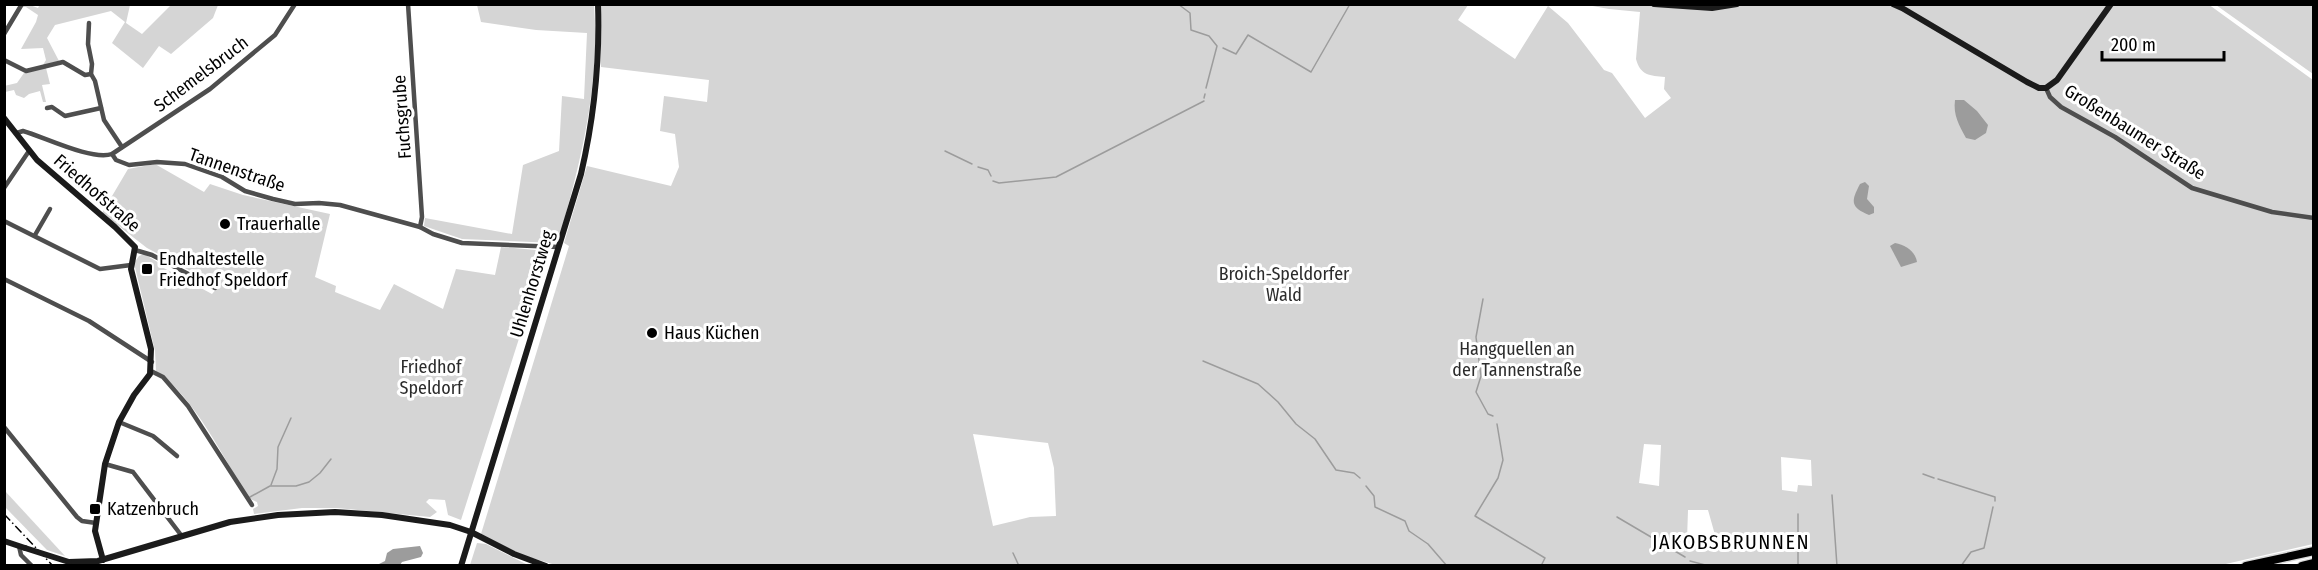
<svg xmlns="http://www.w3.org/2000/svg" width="2318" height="570" viewBox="0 0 2318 570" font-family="'Fira Sans Condensed',sans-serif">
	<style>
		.green { fill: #d5d5d5; fill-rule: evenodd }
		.water { fill: #9c9c9c }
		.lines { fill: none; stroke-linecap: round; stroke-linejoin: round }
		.stream { stroke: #9c9c9c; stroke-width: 1.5 }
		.highway-casing { stroke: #dbdbdb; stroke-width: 11 }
		.street { stroke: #4e4e4e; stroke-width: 4.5 }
		.secondary { stroke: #1b1b1b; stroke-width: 6 }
		.highway { stroke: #000; stroke-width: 8 }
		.rail { stroke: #000; stroke-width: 1.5; stroke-dasharray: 9 3 1.5 3; stroke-linecap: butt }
		.secondary-bridge { stroke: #1b1b1b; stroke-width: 6 }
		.poi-dot { fill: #000; stroke: #fff; stroke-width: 2 }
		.labels { text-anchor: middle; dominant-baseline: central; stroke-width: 6; stroke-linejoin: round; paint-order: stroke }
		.street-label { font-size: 18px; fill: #000; stroke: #fff }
		.poi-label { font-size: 18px; fill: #000; stroke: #fff; text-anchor: start }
		.park-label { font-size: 18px; fill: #2c2c2c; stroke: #fff }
		.neighbourhood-label { font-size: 20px; letter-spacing: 1.5px; fill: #000; stroke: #fff }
	</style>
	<rect width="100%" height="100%" fill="#fff"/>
	<g class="green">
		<path d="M40,4L130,5L126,23L142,34L171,5H218L213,18L171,54L159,46L143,68L112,43L125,22L111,11L55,25L47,38L59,61L43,65L46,60L43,48L21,49L36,22L38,15L26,7H23V5H30L38,8Z"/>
		<path d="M2208,4L2313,80V544L2217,566H559L522,555L481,534L569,246L564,243L587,166L671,186L679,167L675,134L660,131L664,96L707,102L709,80L601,67V5H1468L1458,20L1515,59L1548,6L1568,23L1604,70L1612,73L1645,118L1671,98L1664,89L1665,77C1650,76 1640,75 1636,59L1640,12L1609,9L1587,5ZM973,434L1048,443L1054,468L1056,516L1030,517L993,526ZM1644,444L1661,445L1659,486L1639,483ZM1781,457L1811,460L1812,486L1798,485L1797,492L1782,490ZM1688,510H1708L1717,542L1687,540Z"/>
		<path d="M2286,4L2289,6V5H2313V74L2216,5Z"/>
		<path d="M477,5H594C600,86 581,161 559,239L555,243L462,239L424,226L425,218L512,234L523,165L559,151L562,96L584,99L587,33L536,30L481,22Z"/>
		<path d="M46,68L50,84L42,85L46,102H43L40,91L29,94L24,98L16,95L14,90L5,92L4,86L17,83L24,73Z"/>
		<path d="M155,164L204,192L210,184L243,195L330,214L315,277L336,286L335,292L380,310L394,284L443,309L456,269L495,275L501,247L547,251L461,520L448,515L445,500L429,499L426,502L437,512L430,517L337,508H302L254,514L253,509L258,506L257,502L248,498C225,460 193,395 156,371L155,351L134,263L139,256L144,254L161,264L160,266L212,294L219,286L147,248L102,213L128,169Z"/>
		<path d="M5,491L65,556L47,550L5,507Z"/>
		<path d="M477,543L486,544L528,565H470Z"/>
	</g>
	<g class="water">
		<path d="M1955,100H1964L1977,111L1988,125L1986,133L1975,140L1966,138C1959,125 1953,115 1955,100Z"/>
		<path d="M1865,182L1869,186L1867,199L1874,207V213L1869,215C1850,207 1851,201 1860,184Z"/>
		<path d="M1895,243C1906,245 1915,251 1917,262L1901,267L1890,246Z"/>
		<path d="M420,546L423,553L421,557L402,562L400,565H377L385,561L387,553L393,549Z"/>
	</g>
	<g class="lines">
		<g class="stream">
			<path d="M1178,4L1190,13L1191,30L1209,36L1217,46L1206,88"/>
			<path d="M1223,48L1236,54L1248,35L1311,72L1350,4"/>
			<path d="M1204,98L1205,94"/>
			<path d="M945,151L972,164"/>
			<path d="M978,167L988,170L991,176"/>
			<path d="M993,181L999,183L1056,177L1204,101"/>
			<path d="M1483,299L1476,337L1481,376L1476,392L1488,414L1493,416"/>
			<path d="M1203,361L1258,384L1278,402L1296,424L1315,439L1336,470L1354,473L1360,478"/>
			<path d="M1497,424L1503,460L1498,478L1475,516L1545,558L1541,566"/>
			<path d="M1923,474L1934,478"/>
			<path d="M1938,479L1995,497V501"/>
			<path d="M271,485L277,469L278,447L291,418"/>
			<path d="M1366,486L1374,496L1375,507L1405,521L1409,531L1428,544L1447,566"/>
			<path d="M1832,495L1837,566"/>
			<path d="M250,497L270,486H296L309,482L320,473L331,459"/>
			<path d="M1617,517L1685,557"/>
			<path d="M1013,553L1019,566"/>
			<path d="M1690,561L1709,566"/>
			<path d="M1798,566V514"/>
			<path d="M1961,566L1971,552L1984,548L1993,507"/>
		</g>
		<defs>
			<g id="highway">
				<path d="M2246,566L2314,551"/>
				<path d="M2302,566L2314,563"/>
			</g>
		</defs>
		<use href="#highway" class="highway-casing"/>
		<g class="street">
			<path d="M408,4L422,217L420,227"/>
			<path d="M89,23L88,44L92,64L91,74L95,81L104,120L122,147"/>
			<path d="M4,34L22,4"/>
			<path d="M4,60L26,71L63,62L85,75L91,74"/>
			<path d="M2046,88L2050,97L2061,107L2115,137L2192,188L2272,212L2314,218"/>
			<path d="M47,108L52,107L65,116L101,108"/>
			<path d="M17,133L23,131C44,137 92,161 112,154L210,89L275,35L295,4"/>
			<path d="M112,154L116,160L129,165L157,162L185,164L222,177L245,191L273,199L295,204L319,203L340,205L420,227L433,234L462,243L559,247"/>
			<path d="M4,188L29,151"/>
			<path d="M4,221L100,269L131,265"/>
			<path d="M35,235L50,209"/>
			<path d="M135,250L152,255L215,288"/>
			<path d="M4,279L89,321L152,362"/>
			<path d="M151,371L163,377L188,406L252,505"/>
			<path d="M119,422L153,436L177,456"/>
			<path d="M4,427L77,517L82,521L96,523"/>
			<path d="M105,464L133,472L181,535"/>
			<path d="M19,546L21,555L32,566"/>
		</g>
		<g class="secondary">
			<path d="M1654,4L1712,8L1737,4"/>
			<path d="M1893,4L1902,8L2027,82L2039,88H2046L2057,80L2111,4"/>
			<path d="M4,118L37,160L115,227L135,247L131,269L151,349L150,374L134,395L119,422L105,464L95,531L103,560"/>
			<path d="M4,541L25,548"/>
			<path d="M69,562L98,561L230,522L278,515L335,512L382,515L450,525L471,532L514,554L546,566"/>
			<path d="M461,566L581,174C594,118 600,63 598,4"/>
		</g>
		<use href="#highway" class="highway"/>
		<path class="rail" d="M4,514L53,566"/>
		<path class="secondary-bridge" d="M25,548L69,562"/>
	</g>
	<g class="poi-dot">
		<circle cx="225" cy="224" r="6"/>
		<rect x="141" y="263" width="12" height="12" rx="3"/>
		<circle cx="652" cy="333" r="6"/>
		<rect x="89" y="503" width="12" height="12" rx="3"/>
	</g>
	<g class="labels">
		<g class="street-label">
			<text transform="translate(201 74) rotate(-37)">Schemelsbruch</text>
			<text transform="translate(402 117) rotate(-94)">Fuchsgrube</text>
			<text transform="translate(2135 132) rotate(32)">Großenbaumer Straße</text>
			<text transform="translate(237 170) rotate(19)">Tannenstraße</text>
			<text transform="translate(97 193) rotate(41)">Friedhofstraße</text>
			<text transform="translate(532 284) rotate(-73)">Uhlenhorstweg</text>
		</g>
		<g class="poi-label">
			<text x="237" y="224">Trauerhalle</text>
			<text x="159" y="259">Endhaltestelle<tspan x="159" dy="21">Friedhof Speldorf</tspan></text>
			<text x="664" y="333">Haus Küchen</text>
			<text x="107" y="509">Katzenbruch</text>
		</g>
		<g class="park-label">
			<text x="1284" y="274">Broich-Speldorfer<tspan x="1284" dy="21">Wald</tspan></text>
			<text x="1517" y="349">Hangquellen an<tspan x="1517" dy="21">der Tannenstraße</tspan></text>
			<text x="431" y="367">Friedhof<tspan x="431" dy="21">Speldorf</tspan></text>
		</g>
		<g class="neighbourhood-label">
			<text x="1731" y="542">JAKOBSBRUNNEN</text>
		</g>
	</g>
	<rect width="2318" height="570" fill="none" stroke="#000000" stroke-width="12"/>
	<path d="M2102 51v9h122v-9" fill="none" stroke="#000000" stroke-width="3"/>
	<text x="2111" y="51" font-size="18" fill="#000000" stroke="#ffffff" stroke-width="4.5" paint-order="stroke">200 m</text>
</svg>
